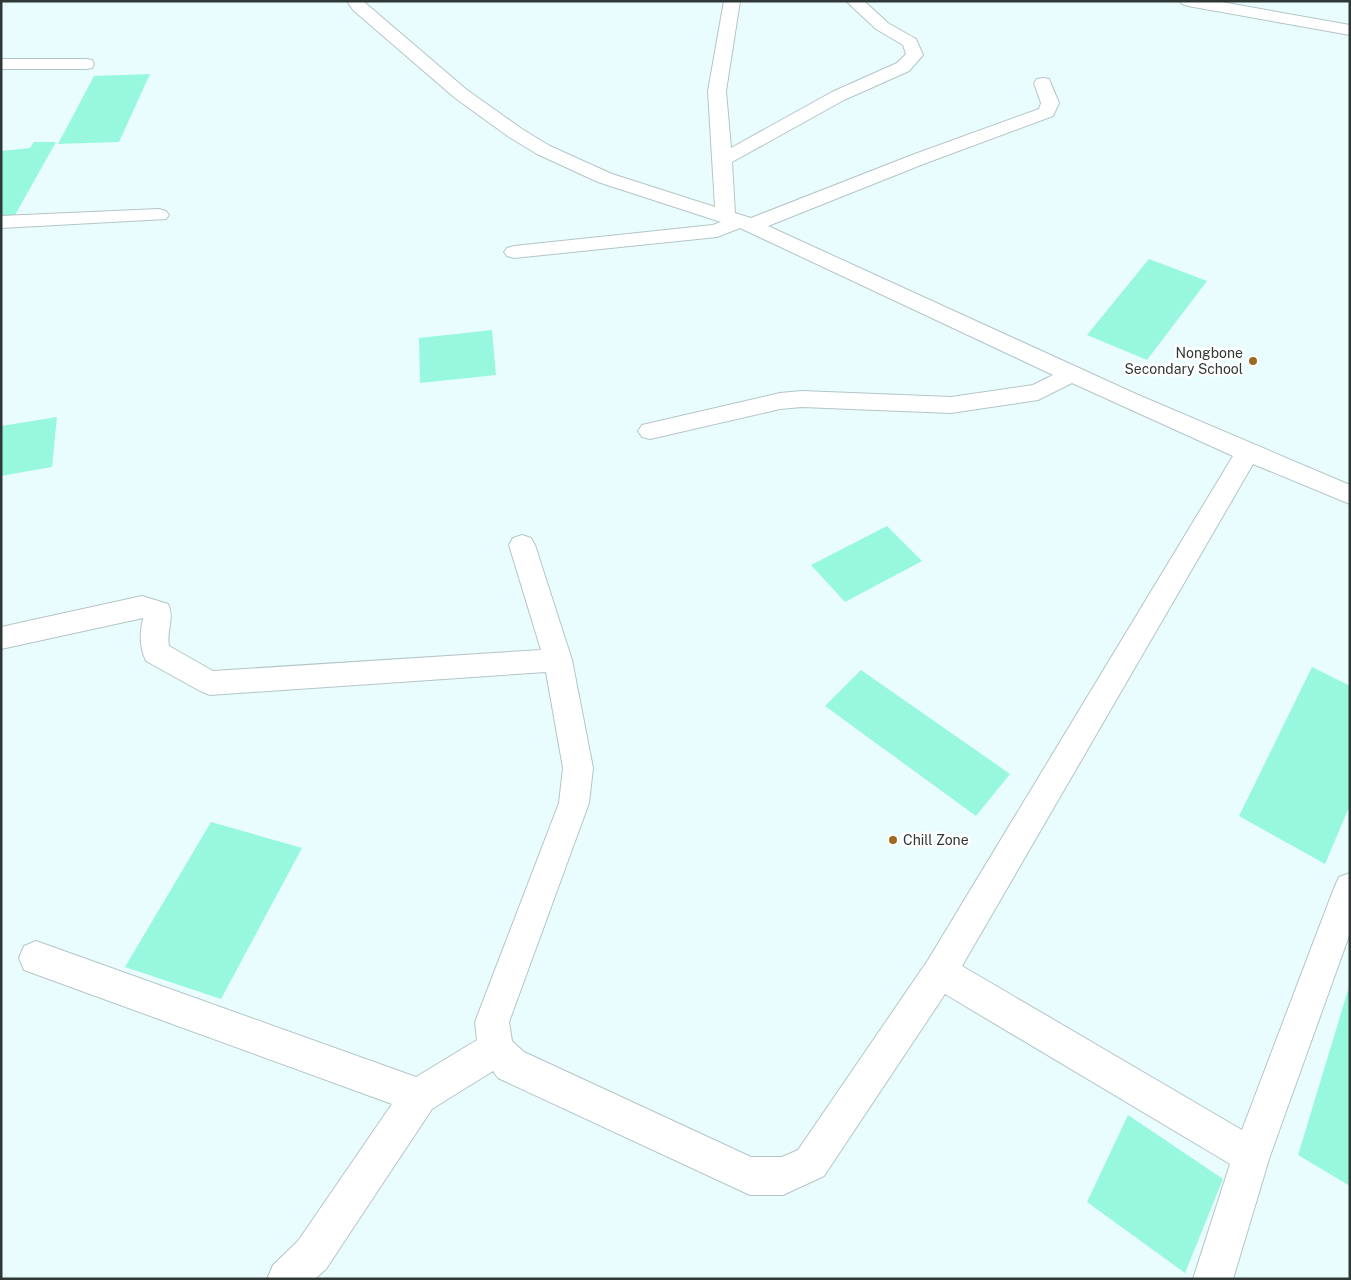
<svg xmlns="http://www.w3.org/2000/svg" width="1351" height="1280" viewBox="0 0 1351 1280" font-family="'Public Sans',sans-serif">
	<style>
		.building { fill: #97f8dd }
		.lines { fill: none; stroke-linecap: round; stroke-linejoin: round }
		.minor-casing { stroke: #b3c5c6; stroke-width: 2 }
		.minor { fill: #fff; fill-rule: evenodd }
		.poi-dot { fill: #9e6a21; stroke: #fff; stroke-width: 2 }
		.labels { text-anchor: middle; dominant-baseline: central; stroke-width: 5; stroke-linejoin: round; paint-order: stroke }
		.poi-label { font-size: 14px; fill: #2f3737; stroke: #fff; text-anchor: end }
	</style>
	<rect width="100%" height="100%" fill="#eafdfe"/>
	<g class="building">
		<path d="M150,74L119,142L58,144L94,76Z"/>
		<path d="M34,142H56L15,215H1V151L30,148Z"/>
		<path d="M1149,259L1207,281L1147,360L1087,335Z"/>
		<path d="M492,330L496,375L420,383L419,338Z"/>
		<path d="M57,417L52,467L1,476V426Z"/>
		<path d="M887,526L922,561L845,602L811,565Z"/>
		<path d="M1312,667L1350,686V805L1325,864L1239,816Z"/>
		<path d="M861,670L1010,774L976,816L825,706Z"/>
		<path d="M211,822L302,848L221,999L125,967Z"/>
		<path d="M1349,987H1350V1186L1298,1155Z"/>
		<path d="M1128,1115L1223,1179L1185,1273L1087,1202Z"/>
	</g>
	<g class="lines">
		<defs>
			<g id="minor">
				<path d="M347,1H363L467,90L522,129L550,146L612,174L715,207L708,91L724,1H740L726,91L731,148L832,92L897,63L906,54L903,45L876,29L846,1H864L888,23L916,39L923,55L909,71L844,100L732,162L735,213L751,218L912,155L1039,109L1041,103L1034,83L1037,79L1043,78L1049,79L1059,103L1053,116L926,163L768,226L1136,394L1350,485V504L1253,464L962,966L1242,1130L1334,888L1339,877L1350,873V933L1270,1156L1233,1279H1193L1230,1164L945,994L824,1176L783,1195H750L498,1078L493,1071L432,1109L326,1269L315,1279H267L273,1265L298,1241L392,1104L24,970L19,958L24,946L36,941L416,1077L477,1040L475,1022L559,803L563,768L546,672L210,695L200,691L146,661C139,646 140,634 143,618L1,649V627L142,596L168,604C175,618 166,631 169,646L213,671L541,650L509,545L513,538L522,535L531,538L535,545L572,660L593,768L589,803L509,1022L512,1041L524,1052L751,1157H782L798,1150L928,960L1233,456L1072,383L1038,400L951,413L802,407L780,409L650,439L642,437L638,431L642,425L780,393L802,391L951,397L1033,385L1053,375L740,228L717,237L514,258L507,256L504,252L507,248L514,246L713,225L721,222L598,182L537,154L509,137L455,98L353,10Z"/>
				<path d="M1180,1H1216L1350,25V35L1188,6L1182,4Z"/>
				<path d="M1,59H86L92,60L94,64L92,68L86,69H1Z"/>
				<path d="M159,209L166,211L169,215L166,219L1,228V216Z"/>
			</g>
		</defs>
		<use href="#minor" class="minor-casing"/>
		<use href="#minor" class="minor"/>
	</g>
	<g class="poi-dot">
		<circle cx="1253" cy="361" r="5"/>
		<circle cx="893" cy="840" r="5"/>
	</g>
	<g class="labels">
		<g class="poi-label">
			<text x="1243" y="353">Nongbone<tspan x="1243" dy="16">Secondary School</tspan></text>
			<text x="903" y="840" text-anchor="start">Chill Zone</text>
		</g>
	</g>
	<rect width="1351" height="1280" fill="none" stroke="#2f3737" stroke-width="5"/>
</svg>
